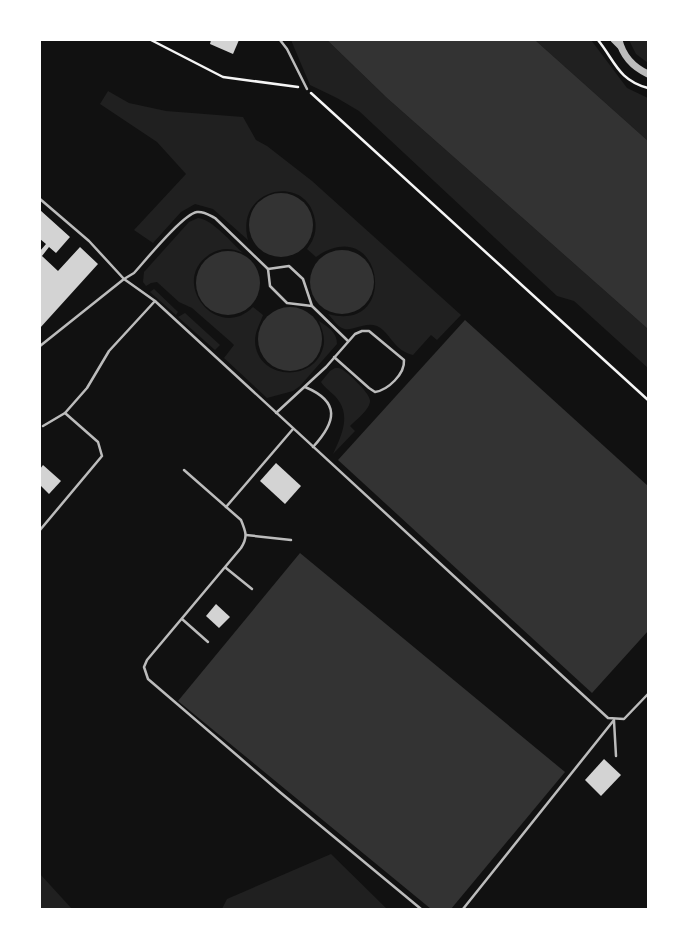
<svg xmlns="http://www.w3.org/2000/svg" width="688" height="949" viewBox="0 0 688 949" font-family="Montserrat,sans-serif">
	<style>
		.green { fill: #202020 }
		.water { fill: #333 }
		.building { fill: #d3d3d3 }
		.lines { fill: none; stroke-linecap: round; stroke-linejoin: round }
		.path { stroke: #f5f5f5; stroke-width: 2.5 }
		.service { stroke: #bcbcbc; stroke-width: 2.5 }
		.minor { stroke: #bcbcbc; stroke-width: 5 }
		.tertiary { stroke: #bcbcbc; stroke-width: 7 }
	</style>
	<rect width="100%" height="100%" fill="#111"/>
	<g class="green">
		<path d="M291,40H327L387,98L648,329V368L574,301L557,296L359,111L337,98L310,85Z"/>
		<path d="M535,40H591L627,88L648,98V141Z"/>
		<path d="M629,40H648V63L636,54Z"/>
		<path d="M108,91L129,103L166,111L243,117L256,140L267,146L312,181L461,315L437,340L431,335L413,355C394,351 390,332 377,326C364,321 351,333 342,328C337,326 333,319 328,314C401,334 383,211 316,257L307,249C314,240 317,231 315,220C307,172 234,188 248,240L213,209L195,204L181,212L153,243L134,230L186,174L157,142L100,104Z"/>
		<path d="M198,218C212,219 232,243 243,253C232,248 222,247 210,254C168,281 217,343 253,307L263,315C260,324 255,331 255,341C256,379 313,384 323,348C326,338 322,330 319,321C328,327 337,332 337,344L300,386L293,391L267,398L224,358L234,345L231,342L192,308L179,302L157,282L151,283L146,286L143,282L144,272L189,222Z"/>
		<path d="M154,289L178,312L176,315L150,292Z"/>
		<path d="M185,313L220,345L215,350L178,317Z"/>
		<path d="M335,368C339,368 340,368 343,370C349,374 372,395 370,402C369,410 356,420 350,426L355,431L333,454C342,435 352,414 335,396C330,391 324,387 321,382L330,371Z"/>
		<path d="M331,854L387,909H222L227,899Z"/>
		<path d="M40,874L72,909H40Z"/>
	</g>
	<g class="water">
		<path d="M327,40H535L648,141V329L387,98Z"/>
		<circle cx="281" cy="225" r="32"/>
		<circle cx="342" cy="282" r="32"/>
		<circle cx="228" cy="283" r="32"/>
		<circle cx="290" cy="339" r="32"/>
		<path d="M465,320L648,486V631L592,693L338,460Z"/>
		<path d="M300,553L565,772L451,909H431L178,701Z"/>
	</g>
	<g class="building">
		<path d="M211,40H239L233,54L210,44Z"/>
		<path d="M40,210L70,237L56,253L49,247L42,256L58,271L80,247L98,264L40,328V251L46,244L40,239Z"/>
		<path d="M276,463L301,486L285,504L260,481Z"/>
		<path d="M43,465L61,481L49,494L40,485V469Z"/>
		<path d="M216,604L230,617L219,628L206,616Z"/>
		<path d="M604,759L621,775L601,796L585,780Z"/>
	</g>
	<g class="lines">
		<g class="path">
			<path d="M151,40L223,77L298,87"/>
			<path d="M598,40C615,61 618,80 648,88"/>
			<path d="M311,93L648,400"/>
		</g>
		<g class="service">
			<path d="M280,40L287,49L307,89"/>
			<path d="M40,199L89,241L124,279L134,273C145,261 183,214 197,212C204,211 209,215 215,218L268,269L270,286L287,303L312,306"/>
			<path d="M268,269L289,266L303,279L312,306L348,341"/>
			<path d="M40,346L124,279L155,301L608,718L624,719L648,694"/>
			<path d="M305,387C341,402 336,422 313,447"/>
			<path d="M276,413L326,367L355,334L362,331H369L404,360C405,374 388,390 375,392L369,388L334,357"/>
			<path d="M43,426L65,413L87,388L109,351L155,301"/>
			<path d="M184,470L241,520C246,532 248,537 241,548L147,660L144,667L148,679L281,793L421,909"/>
			<path d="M226,507L293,429"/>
			<path d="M40,530L102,456L98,442L65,413"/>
			<path d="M246,535L291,540"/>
			<path d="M226,568L252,589"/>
			<path d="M182,619L208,642"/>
			<path d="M614,721L616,756"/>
			<path d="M463,909L614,720"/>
		</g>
		<path class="minor" d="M613,40L620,47"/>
		<path class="tertiary" d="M619,40C623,57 633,67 648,74"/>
	</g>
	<rect width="688" height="949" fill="none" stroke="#ffffff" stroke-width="82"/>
</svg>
